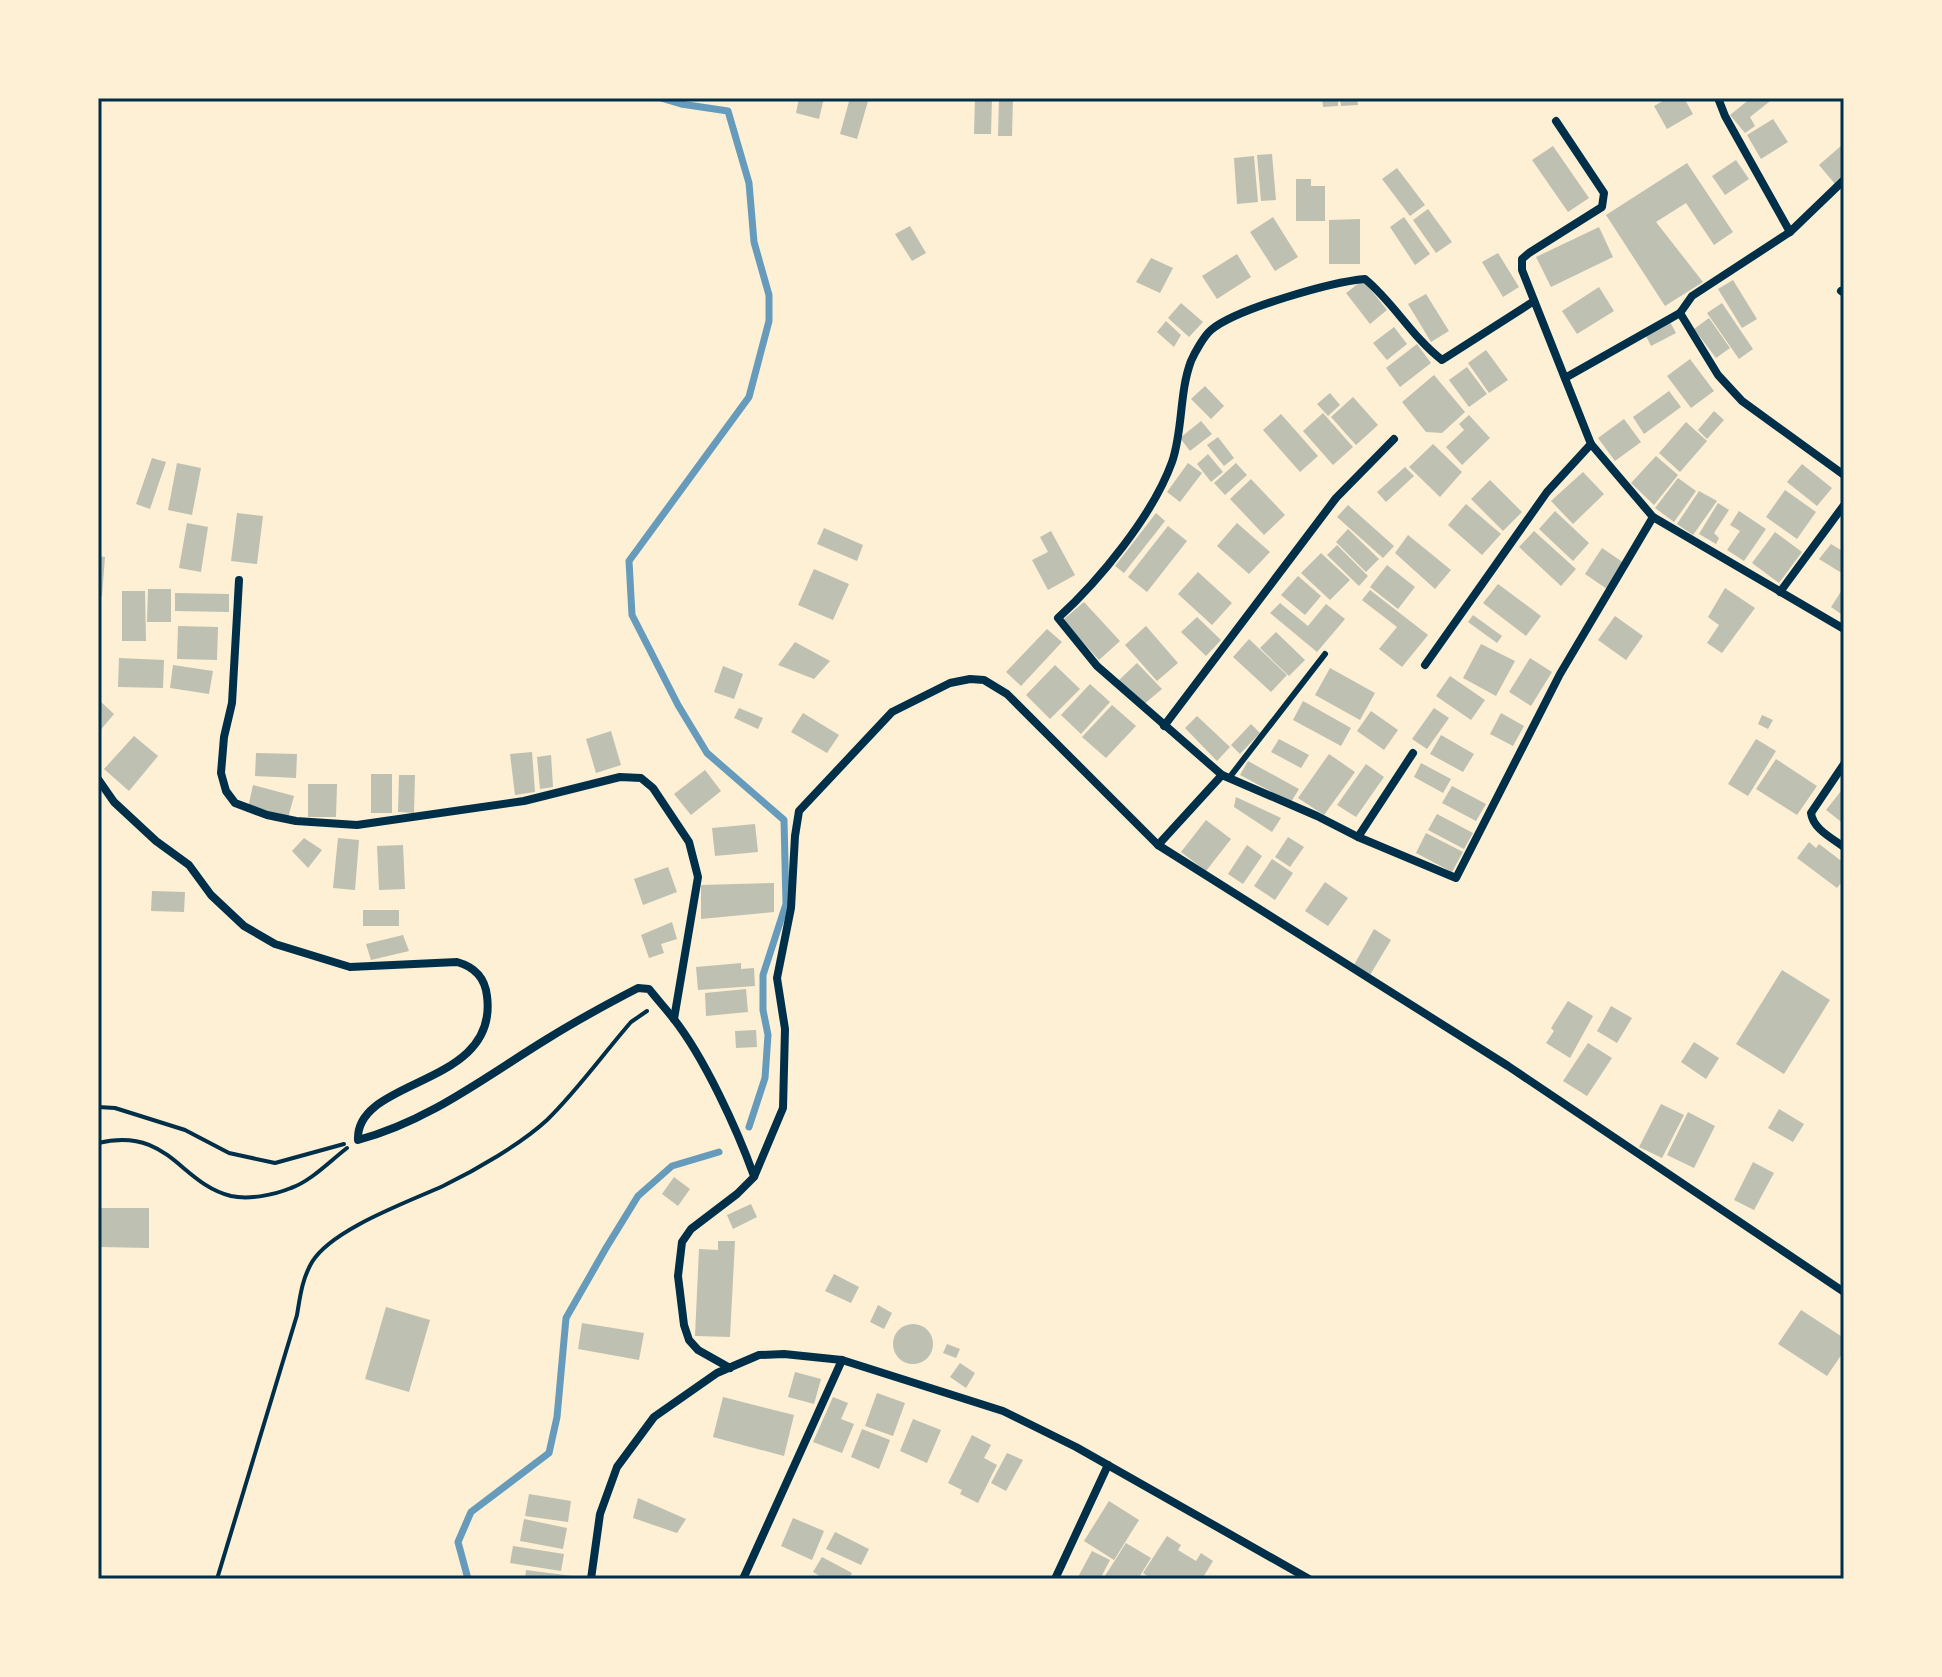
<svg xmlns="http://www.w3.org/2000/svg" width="1942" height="1677" viewBox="0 0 1942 1677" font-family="Figtree,sans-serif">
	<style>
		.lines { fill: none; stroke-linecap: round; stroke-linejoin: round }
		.stream { stroke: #669bbc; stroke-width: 7 }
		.building { fill: #bec0b2 }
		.path { stroke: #003049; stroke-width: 4 }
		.service { stroke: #003049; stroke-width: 6 }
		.minor { stroke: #003049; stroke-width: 8 }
		.neatline { fill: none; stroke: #003049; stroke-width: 3 }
	</style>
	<rect width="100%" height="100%" fill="#fdf0d5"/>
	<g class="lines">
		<g class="stream">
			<path d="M661,98L681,104L728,111L749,183L754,242L769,295V321L749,397L629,561L632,615L678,705L707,753L784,820L786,904L763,975V1010L768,1035L765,1078L749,1127"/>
			<path d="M468,1579L458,1542L471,1512L549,1453L557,1417L566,1318L606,1248L638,1196L672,1166L719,1152"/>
		</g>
	</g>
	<g class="building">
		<path d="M799,98H824L819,119L796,113Z"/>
		<path d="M850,98H869L857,139L840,134Z"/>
		<path d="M975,98H992L991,134H974Z"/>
		<path d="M999,98H1013L1012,136H998Z"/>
		<path d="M1322,98H1338V106L1323,107Z"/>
		<path d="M1340,98H1357L1358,105L1341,106Z"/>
		<path d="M1668,98H1684L1693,114L1667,129L1654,106Z"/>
		<path d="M1751,98H1774L1750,117L1755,126L1745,133L1730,115Z"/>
		<path d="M1773,119L1788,142L1761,159L1747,135Z"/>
		<path d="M1553,146L1589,198L1568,212L1532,160Z"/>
		<path d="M1841,146L1844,157V177L1835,184L1819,165Z"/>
		<path d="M1272,154L1276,200L1261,201L1257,155Z"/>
		<path d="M1254,156L1258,202L1237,204L1234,158Z"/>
		<path d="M1736,160L1749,179L1725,195L1712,176Z"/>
		<path d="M1687,163L1733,232L1714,245L1686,203L1656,222L1703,282L1665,306L1606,215Z"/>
		<path d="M1397,168L1425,205L1410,216L1382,179Z"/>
		<path d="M1296,179H1311V186H1325V221H1296Z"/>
		<path d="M1428,209L1452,242L1436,253L1413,220Z"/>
		<path d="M1273,217L1298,257L1275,271L1250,232Z"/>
		<path d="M1404,217L1430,254L1415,265L1390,227Z"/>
		<path d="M1360,219V264H1329V220Z"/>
		<path d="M910,226L926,253L912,261L895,234Z"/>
		<path d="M1599,227L1613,257L1551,287L1536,257Z"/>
		<path d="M1498,253L1519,287L1503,297L1482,262Z"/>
		<path d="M1237,254L1251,277L1217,299L1202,276Z"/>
		<path d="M1151,258L1173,268L1160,293L1136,282Z"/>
		<path d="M1363,280L1387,310L1370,324L1346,293Z"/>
		<path d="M1733,280L1757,319L1742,328L1718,289Z"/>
		<path d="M1599,287L1614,311L1577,334L1562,311Z"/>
		<path d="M1426,294L1449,331L1431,342L1408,304Z"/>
		<path d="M1181,303L1203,322L1189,337L1168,318Z"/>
		<path d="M1722,303L1753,349L1739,359L1707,313Z"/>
		<path d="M1709,318L1730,348L1716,358L1694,329Z"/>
		<path d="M1166,321L1181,335L1174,347L1157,332Z"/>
		<path d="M1670,322L1676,333L1651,346L1645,334Z"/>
		<path d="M1394,327L1407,344L1387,360L1373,343Z"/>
		<path d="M1417,344L1431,363L1400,387L1386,368Z"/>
		<path d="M1486,350L1508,380L1489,393L1468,363Z"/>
		<path d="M1690,359L1714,391L1691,408L1667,376Z"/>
		<path d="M1467,367L1487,394L1469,407L1449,380Z"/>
		<path d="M1434,375L1465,412L1442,433L1426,432L1402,402Z"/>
		<path d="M1205,386L1224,406L1211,419L1191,399Z"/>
		<path d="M1669,391L1681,407L1644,434L1633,417Z"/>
		<path d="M1330,393L1340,405L1328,416L1317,404Z"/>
		<path d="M1353,397L1378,425L1356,445L1331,417Z"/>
		<path d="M1714,411L1724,420L1707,439L1698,430Z"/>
		<path d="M1323,413L1353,447L1333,465L1303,431Z"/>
		<path d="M1281,414L1318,456L1300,472L1263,430Z"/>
		<path d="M1469,415L1490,438L1462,465L1446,447L1464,430L1459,424Z"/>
		<path d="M1624,419L1641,442L1615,461L1598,438Z"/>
		<path d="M1201,421L1212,434L1190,451L1180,438Z"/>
		<path d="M1686,422L1707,441L1680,472L1659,453Z"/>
		<path d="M1218,437L1234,458L1224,466L1207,445Z"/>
		<path d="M1433,444L1462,472L1440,497L1409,467Z"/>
		<path d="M1208,454L1223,472L1211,482L1197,464Z"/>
		<path d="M1656,456L1678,475L1654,505L1631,483Z"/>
		<path d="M152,458L166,462L150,509L136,504Z"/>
		<path d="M177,463L201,468L192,515L168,510Z"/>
		<path d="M1188,463L1202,473L1180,502L1167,492Z"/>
		<path d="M1236,463L1247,475L1225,495L1214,483Z"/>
		<path d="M1802,464L1832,488L1817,506L1787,482Z"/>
		<path d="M1405,467L1414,476L1386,502L1377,492Z"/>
		<path d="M1583,472L1604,494L1573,524L1551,501Z"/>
		<path d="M1678,478L1696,491L1674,522L1655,508Z"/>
		<path d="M1251,479L1285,515L1264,535L1230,499Z"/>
		<path d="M1490,480L1522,512L1503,531L1471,499Z"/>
		<path d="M1785,490L1816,512L1797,539L1766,517Z"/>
		<path d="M1699,491L1717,501L1693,535L1677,524Z"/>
		<path d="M1718,503L1729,510L1714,533L1719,538L1716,544L1699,534Z"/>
		<path d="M1466,504L1501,534L1482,555L1448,525Z"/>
		<path d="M1348,505L1394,546L1383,558L1337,517Z"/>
		<path d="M1555,511L1589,543L1573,561L1539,529Z"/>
		<path d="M1739,511L1766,529L1744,561L1727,550L1740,531L1730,525Z"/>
		<path d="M237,513L263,516L257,564L231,561Z"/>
		<path d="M1156,513L1165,521L1124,573L1115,566Z"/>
		<path d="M187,523L208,527L201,572L179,568Z"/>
		<path d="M1237,523L1270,552L1249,574L1217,546Z"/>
		<path d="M1168,526L1187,541L1147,592L1128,577Z"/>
		<path d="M824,528L863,545L857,561L817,544Z"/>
		<path d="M1348,529L1379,559L1366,572L1336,542Z"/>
		<path d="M1051,531L1075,575L1048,590L1032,560L1048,552L1040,537Z"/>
		<path d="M1534,531L1576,569L1561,586L1519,547Z"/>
		<path d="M1775,532L1802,552L1779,583L1752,563Z"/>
		<path d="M1408,535L1451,570L1435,589L1395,553Z"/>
		<path d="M1831,544L1844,552V570L1840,572L1819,559Z"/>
		<path d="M1337,545L1368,576L1359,586L1327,555Z"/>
		<path d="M1602,548L1624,563L1607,589L1585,574Z"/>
		<path d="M1321,553L1350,580L1330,600L1301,573Z"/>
		<path d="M98,556L105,557L102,596H98Z"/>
		<path d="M1387,565L1415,587L1398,609L1370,587Z"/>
		<path d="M814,569L849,584L833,620L798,605Z"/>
		<path d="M1198,572L1232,603L1212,625L1178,594Z"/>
		<path d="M1298,576L1321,596L1305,615L1281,595Z"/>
		<path d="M1498,584L1541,616L1526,636L1483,603Z"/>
		<path d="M1844,587V616L1831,607Z"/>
		<path d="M1725,588L1755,608L1722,653L1707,643L1719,625L1708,617Z"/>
		<path d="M148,589H171V622H147Z"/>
		<path d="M1370,590L1428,635L1402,667L1379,649L1397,627L1362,600Z"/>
		<path d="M122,591H145L146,641H122Z"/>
		<path d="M175,593L229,594V612L175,611Z"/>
		<path d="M1084,602L1120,641L1099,660L1063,620Z"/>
		<path d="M1280,603L1308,626L1326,604L1345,619L1317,652L1270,613Z"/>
		<path d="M1473,615L1502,636L1497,643L1468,622Z"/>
		<path d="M1615,616L1643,636L1626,660L1598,640Z"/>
		<path d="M1197,617L1221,640L1206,656L1181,632Z"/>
		<path d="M178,626L218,627L217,660L177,659Z"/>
		<path d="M1146,626L1178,663L1157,681L1125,645Z"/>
		<path d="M1047,629L1062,642L1021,686L1006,672Z"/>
		<path d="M1276,632L1305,660L1289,676L1260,648Z"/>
		<path d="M1249,639L1287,675L1271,692L1233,657Z"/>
		<path d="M795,642L830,661L814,679L778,665Z"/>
		<path d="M1481,644L1515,661L1496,696L1463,678Z"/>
		<path d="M119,658L164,660L163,688L118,687Z"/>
		<path d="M1530,658L1552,672L1531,706L1509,692Z"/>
		<path d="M1137,663L1162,689L1143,705L1118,681Z"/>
		<path d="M173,665L213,671L209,694L170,688Z"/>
		<path d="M1055,665L1080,689L1050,719L1026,695Z"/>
		<path d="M723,666L743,674L734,699L714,692Z"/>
		<path d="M1330,668L1375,693L1360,720L1315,695Z"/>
		<path d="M1450,676L1485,700L1471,720L1436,696Z"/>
		<path d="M1090,684L1110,702L1081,734L1061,715Z"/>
		<path d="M1303,701L1351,728L1341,746L1293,720Z"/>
		<path d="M101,702L114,714L98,733V705Z"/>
		<path d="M1112,705L1136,726L1106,758L1082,737Z"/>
		<path d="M739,708L763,718L758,729L734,718Z"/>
		<path d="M1434,708L1449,718L1427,749L1412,739Z"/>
		<path d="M1371,711L1398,730L1384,750L1357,731Z"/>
		<path d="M803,713L839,735L827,753L791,732Z"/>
		<path d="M1501,713L1524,726L1513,746L1490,734Z"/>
		<path d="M1762,715L1773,720L1768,729L1758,724Z"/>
		<path d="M1197,716L1230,747L1217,761L1185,728Z"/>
		<path d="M1251,724L1260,733L1240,754L1231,745Z"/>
		<path d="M611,731L621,765L596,773L586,739Z"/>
		<path d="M1441,735L1474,754L1463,772L1430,754Z"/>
		<path d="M134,736L158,756L129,791L104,769Z"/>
		<path d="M1279,739L1309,755L1301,768L1271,752Z"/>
		<path d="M1756,739L1776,751L1748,796L1728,784Z"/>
		<path d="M532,752L535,792L515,795L510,754Z"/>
		<path d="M256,753L297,754L296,778L255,776Z"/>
		<path d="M1329,754L1355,772L1324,815L1298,798Z"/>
		<path d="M551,755L553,787L540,789L537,757Z"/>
		<path d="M1776,759L1817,786L1797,815L1756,789Z"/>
		<path d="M1248,761L1299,789L1291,802L1240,775Z"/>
		<path d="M1421,763L1451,779L1443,793L1414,777Z"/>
		<path d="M1366,764L1384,777L1356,817L1337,805Z"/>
		<path d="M705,770L721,791L691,815L674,794Z"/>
		<rect x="371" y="774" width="21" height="39"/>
		<path d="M399,775H415L414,813L398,812Z"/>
		<path d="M308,784H337L336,817H308Z"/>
		<path d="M253,785L294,796L288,818L248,808Z"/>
		<path d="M1452,786L1486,804L1476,821L1442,803Z"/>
		<path d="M1841,791L1844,794V824L1826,810Z"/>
		<path d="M1236,797L1281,818L1272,832L1234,807Z"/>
		<path d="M1437,814L1473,833L1464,849L1428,830Z"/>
		<path d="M1206,820L1231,839L1206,871L1181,852Z"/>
		<path d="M755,824L758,852L715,856L712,828Z"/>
		<path d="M1426,833L1463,852L1452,872L1416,853Z"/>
		<path d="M1288,837L1304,847L1290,867L1275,857Z"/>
		<path d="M304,838L322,850L308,868L292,851Z"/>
		<path d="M338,838L359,840L355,890L333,888Z"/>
		<path d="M1809,842L1816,848L1819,844L1844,863V879L1837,888L1797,858Z"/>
		<path d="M403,845L405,889L379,890L377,846Z"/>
		<path d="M1247,845L1262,856L1243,884L1228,874Z"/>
		<path d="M1272,859L1293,873L1275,900L1254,886Z"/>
		<path d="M668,867L677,892L643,905L634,879Z"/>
		<path d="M1325,882L1348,898L1328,926L1305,911Z"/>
		<path d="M774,883V912L701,919V885Z"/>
		<path d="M152,891L185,892L184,912L151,911Z"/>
		<rect x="363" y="910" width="36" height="16"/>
		<path d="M672,922L677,939L661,944L664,953L649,958L641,935Z"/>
		<path d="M1374,929L1391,940L1370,975L1354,965Z"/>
		<path d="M403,935L409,951L371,960L366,944Z"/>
		<path d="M741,963V969L754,968L755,986L698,990L696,967Z"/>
		<path d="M1782,970L1830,1000L1784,1074L1736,1044Z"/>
		<path d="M746,989L748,1012L706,1016L705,993Z"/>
		<path d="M1568,1001L1593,1016L1570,1058L1546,1043L1554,1031L1551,1028Z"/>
		<path d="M1611,1006L1632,1018L1617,1043L1597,1031Z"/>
		<path d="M756,1030L757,1047L736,1048L735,1031Z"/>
		<path d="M1694,1042L1719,1058L1706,1079L1681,1062Z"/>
		<path d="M1588,1043L1612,1058L1587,1096L1563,1081Z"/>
		<path d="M1661,1104L1684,1115L1662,1158L1639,1147Z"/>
		<path d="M1779,1109L1804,1124L1793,1142L1768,1128Z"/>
		<path d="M1688,1112L1715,1126L1694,1168L1667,1155Z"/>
		<path d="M1753,1162L1774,1173L1754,1210L1734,1200Z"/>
		<path d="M674,1177L690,1189L678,1206L662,1194Z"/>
		<path d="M751,1204L757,1217L733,1229L727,1215Z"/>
		<path d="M101,1208H149V1248L101,1247Z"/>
		<path d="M718,1241H735L730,1337L695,1336L699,1249L718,1250Z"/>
		<path d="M834,1274L859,1287L851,1303L825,1291Z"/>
		<path d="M878,1305L892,1313L884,1329L870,1322Z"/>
		<path d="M386,1307L430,1320L409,1392L365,1379Z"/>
		<path d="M1801,1310L1844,1338V1351L1827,1376L1778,1344Z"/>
		<path d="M582,1323L644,1333L639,1360L578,1349Z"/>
		<circle cx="913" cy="1344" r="20"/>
		<path d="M947,1344L960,1349L956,1358L943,1353Z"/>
		<path d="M960,1363L975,1373L966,1388L950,1377Z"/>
		<path d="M795,1372L821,1379L814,1404L788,1397Z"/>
		<path d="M877,1393L905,1403L893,1436L865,1426Z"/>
		<path d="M723,1397L794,1415L784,1456L713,1437Z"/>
		<path d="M833,1397L848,1403L841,1419L854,1424L842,1453L813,1442Z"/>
		<path d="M913,1419L941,1430L927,1463L900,1451Z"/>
		<path d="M862,1429L890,1440L879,1469L851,1457Z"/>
		<path d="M972,1435L991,1445L984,1458L997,1465L978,1503L960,1494L962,1490L948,1483Z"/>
		<path d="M1007,1453L1023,1460L1006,1491L991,1483Z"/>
		<path d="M529,1494L571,1501L568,1522L525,1516Z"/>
		<path d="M638,1498L686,1519L677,1533L633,1518Z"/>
		<path d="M1109,1501L1139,1520L1114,1560L1084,1541Z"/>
		<path d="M793,1518L824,1531L812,1560L781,1546Z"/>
		<path d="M524,1519L567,1528L563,1549L520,1541Z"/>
		<path d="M835,1532L869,1549L861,1565L826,1549Z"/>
		<path d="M1167,1536L1181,1545L1178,1550L1196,1561L1201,1553L1213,1561L1202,1579H1152L1143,1573Z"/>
		<path d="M1126,1543L1151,1558L1138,1579H1103Z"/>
		<path d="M513,1546L564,1554L561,1571L510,1563Z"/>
		<path d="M1092,1551L1110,1560L1100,1579H1077Z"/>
		<path d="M822,1557L852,1573L849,1579H825L813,1572Z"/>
		<path d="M526,1570L580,1577V1579H525Z"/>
	</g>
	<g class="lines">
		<g class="path">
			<path d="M98,1107L115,1108L185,1130L229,1153L275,1163L344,1144"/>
			<path d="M98,1143C169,1126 179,1183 231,1196C249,1200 274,1195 291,1188C311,1181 330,1161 347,1148"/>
			<path d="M217,1579L297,1315C300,1297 302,1279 312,1262C332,1229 408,1202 443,1186C476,1170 521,1144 547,1120C576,1092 604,1053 631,1022L647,1011"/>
		</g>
		<path class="service" d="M1229,778L1325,654"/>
		<g class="minor">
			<path d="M1718,98L1725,116L1790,232L1692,296L1680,313L1718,375L1742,401L1844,475"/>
			<path d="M1556,121L1604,193L1602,207L1529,253L1522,259V270L1591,444L1653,517L1844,629"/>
			<path d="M1790,232L1844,180"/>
			<path d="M1841,291L1844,293"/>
			<path d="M1534,301L1442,360C1412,337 1394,303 1365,279C1331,282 1236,309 1211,330C1204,336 1195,352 1191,361C1179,393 1183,431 1172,462C1153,515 1099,581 1058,618L1097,666L1222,775L1317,816L1358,837L1456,878L1560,674L1653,517"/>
			<path d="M1565,378L1680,313"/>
			<path d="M239,580L232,703L224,737L221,773L226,791L235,803L267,815L296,821L357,825L524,801L620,777L641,778L653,788L689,842L698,877L674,1019"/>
			<path d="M1780,592L1844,505"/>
			<path d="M1425,665L1547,492L1591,444"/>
			<path d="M1164,726L1336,498L1394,439"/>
			<path d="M1844,764L1811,813C1813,829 1832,838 1844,847"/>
			<path d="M98,779L114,802L156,841L189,865L211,895L244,926L275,944L350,967L457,962C475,967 485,978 487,996C499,1088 355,1077 358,1140C429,1121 485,1077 547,1039C576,1021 607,1004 638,988L649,989C657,999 665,1008 673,1018C704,1057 737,1129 754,1176"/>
			<path d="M1358,837L1413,753"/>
			<path d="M1158,845L1222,775"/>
			<path d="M730,1368L698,1350L689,1340L684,1325L678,1276L682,1242L691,1229L737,1194L754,1177L783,1108L785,1029L777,978L791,908L795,836L799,811L892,712L950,683L970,679L984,680L1007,694L1158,845L1508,1066L1844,1292"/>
			<path d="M591,1579L600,1514L617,1467L654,1417L717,1373L759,1355L784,1354L842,1360L1003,1411L1076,1447L1309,1579"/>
			<path d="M743,1579L842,1360"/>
			<path d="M1055,1579L1108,1465"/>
		</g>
	</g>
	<rect width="1942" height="1677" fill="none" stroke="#fdf0d5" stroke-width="200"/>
	<rect x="100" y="100" width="1742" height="1477" class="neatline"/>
</svg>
